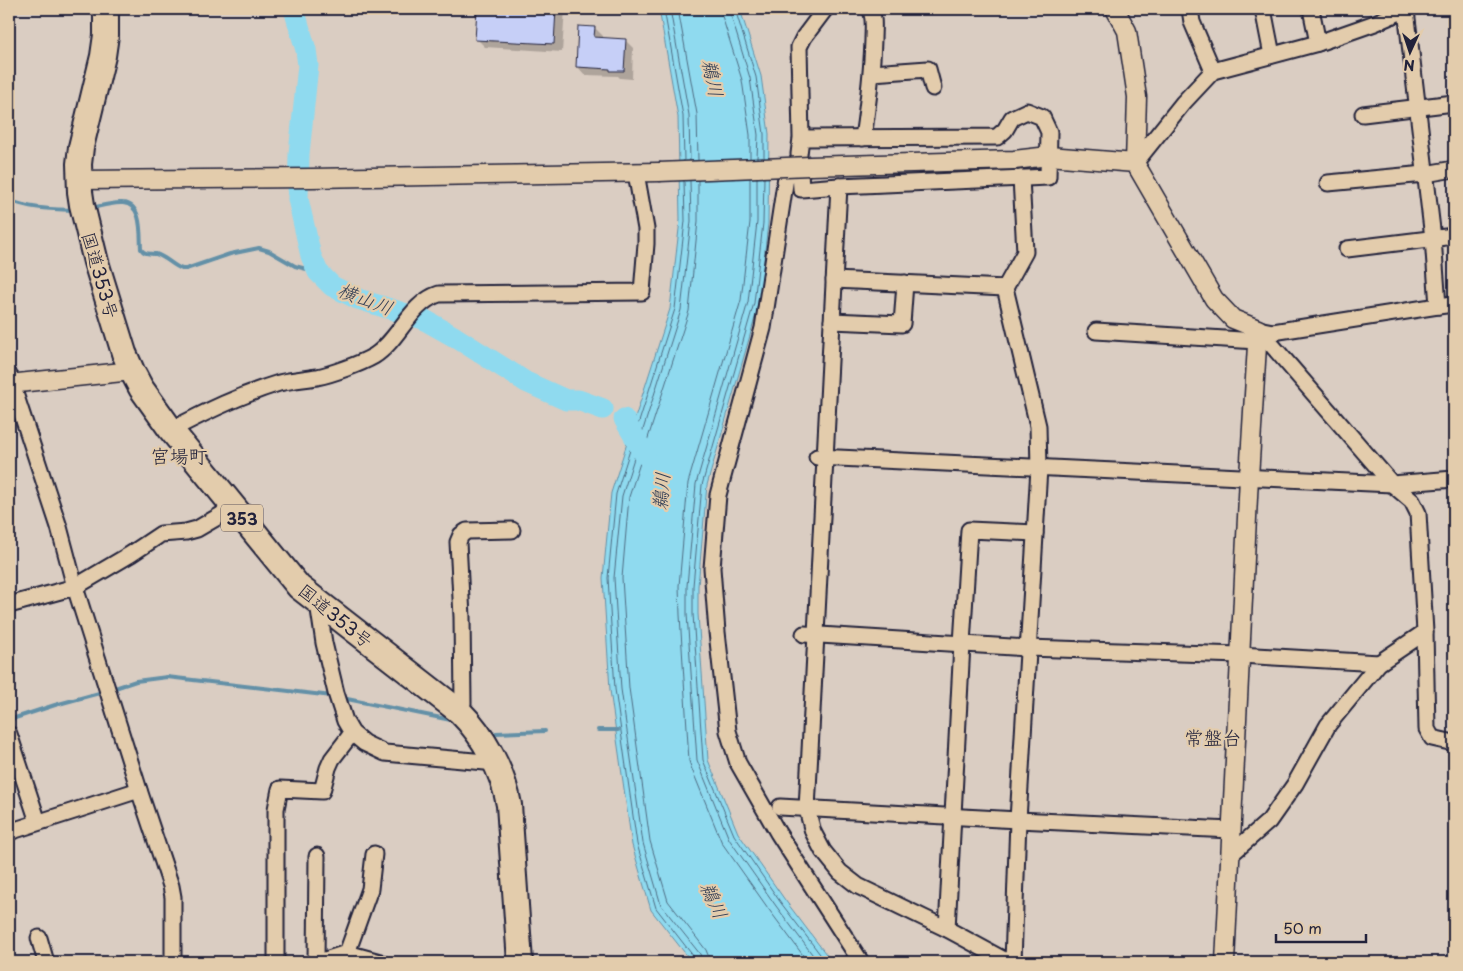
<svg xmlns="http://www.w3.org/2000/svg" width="1463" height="971" viewBox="0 0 1463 971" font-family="'Playpen Sans','Klee One',sans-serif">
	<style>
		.water { fill: #8fdaef; stroke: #6390a7 }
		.shadow { fill: #0003 }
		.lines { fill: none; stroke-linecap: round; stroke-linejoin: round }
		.shore { stroke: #4e6c83; stroke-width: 1 }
		.stream { stroke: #6390a7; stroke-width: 4 }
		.river { stroke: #8fdaef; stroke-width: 21 }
		.building { fill: #c6cff7; stroke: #22223b }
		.minor-casing { stroke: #22223b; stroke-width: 19 }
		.tertiary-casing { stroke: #22223b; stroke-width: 21 }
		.trunk-casing { stroke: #22223b; stroke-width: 28 }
		.minor { stroke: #e3ccac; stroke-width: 15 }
		.tertiary { stroke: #e3ccac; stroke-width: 18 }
		.trunk { stroke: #e3ccac; stroke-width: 24 }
		.tertiary-bridge-casing { stroke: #22223b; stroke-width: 21; stroke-linecap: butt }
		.tertiary-bridge { stroke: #e3ccac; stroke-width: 18 }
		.labels { text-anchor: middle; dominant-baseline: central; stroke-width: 4.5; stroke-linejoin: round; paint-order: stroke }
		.shield { fill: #e3ccac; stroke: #5c555d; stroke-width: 1 }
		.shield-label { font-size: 16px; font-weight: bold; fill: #22223b }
		.street-label { font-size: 18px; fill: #22223b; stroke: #e3ccac }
		.water-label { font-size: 19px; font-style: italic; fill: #323e56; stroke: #e3ccac }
		.neighbourhood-label { font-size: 19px; fill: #22223b; stroke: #e3ccac }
	</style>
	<rect width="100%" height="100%" fill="#dacdc2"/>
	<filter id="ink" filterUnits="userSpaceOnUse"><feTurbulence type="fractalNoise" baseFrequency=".02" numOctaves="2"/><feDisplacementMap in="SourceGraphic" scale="10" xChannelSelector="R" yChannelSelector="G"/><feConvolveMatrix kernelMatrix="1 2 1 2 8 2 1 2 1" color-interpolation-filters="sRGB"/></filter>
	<g filter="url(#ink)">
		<path class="water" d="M659,9H740L761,76L769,134L768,223L759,304L707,485L698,586V614L708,760L738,833L785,900L832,962H692L651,910L632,845L610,690L603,578L611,493L670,309L680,220L678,117Z"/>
		<g class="shadow">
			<path d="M412,9H565L562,52L485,47L477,39L478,13Z"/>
			<path d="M595,28L603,36V39L625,40L633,48L632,79L620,78L618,76L585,75L577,66Z"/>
		</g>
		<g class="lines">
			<g class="shore">
				<path d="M664,9L683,116L684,161"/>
				<path d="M670,9L689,115L690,161"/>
				<path d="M678,9L697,114L698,160"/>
				<path d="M721,9L722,16L742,80L750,135V158"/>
				<path d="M729,9L750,78L758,135L757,158"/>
				<path d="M735,9L756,77L764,134V158"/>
				<path d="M750,178V222L741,300L688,483L679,586L680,615L689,761L691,767L722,843L770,911L808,962"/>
				<path d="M757,178V222L748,302L696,484L687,586V614L697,760L729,839L776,906L818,962"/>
				<path d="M764,178L763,223L754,303L702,485L693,586V614L703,760L734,835L781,903L826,962"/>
				<path d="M698,180V221L689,311L629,497L622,578L629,688L650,841L668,901L706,950L708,955L709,962"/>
				<path d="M684,181L685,221L675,309L616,494L608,578L615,689L637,844L656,908L694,957L695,962"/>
				<path d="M690,181L691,221L681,310L622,496L614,578L621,689L643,843L661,905L700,954L702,962"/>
			</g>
			<g class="stream">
				<path d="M9,200C30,209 51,209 74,210"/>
				<path d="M92,208C101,206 113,202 123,203C143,204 140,235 141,249C145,255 149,253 156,254C166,257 173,266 182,269H186L230,254L259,248L269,251L295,266L318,272"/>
				<path d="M112,689L136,681L167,677L332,696"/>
				<path d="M342,698L451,720"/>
				<path d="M9,720L55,705L103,692"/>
				<path d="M598,730H618"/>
				<path d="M496,733L545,731"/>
			</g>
			<g class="river">
				<path d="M294,9L306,50L308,65L299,154L298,199L311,256L318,272L332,286L358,299L423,319L455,337L526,382L566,400H578L603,409"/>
				<path d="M624,419L645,455"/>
			</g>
		</g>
		<g class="building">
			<path d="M477,9H556L554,44L475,40Z"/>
			<path d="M578,26L595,27L594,37L626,39L624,71H610V69L576,67Z"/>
		</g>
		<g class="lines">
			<defs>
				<g id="minor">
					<path d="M1190,9L1192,22L1213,71"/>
					<path d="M1263,9L1272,55"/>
					<path d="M1311,9L1318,43"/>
					<path d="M872,73L928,69L933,88"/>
					<path d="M1363,114L1454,103"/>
					<path d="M801,138L997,137L1005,130L1012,118L1027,111L1042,117L1049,132L1048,177L839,186L801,189L799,154L801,138L799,47L804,37L825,9"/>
					<path d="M863,138C868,104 872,73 873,40C873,30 875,17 870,9"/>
					<path d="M1135,163L1183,103L1213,71L1318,43L1375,23L1407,9"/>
					<path d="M786,177L763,328L718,495L712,568L717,632L728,731L738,763L778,833L861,962"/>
					<path d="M1328,183L1425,174L1454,169"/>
					<path d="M839,186L807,809L813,832L823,851L840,872L858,886L947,929L1008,962"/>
					<path d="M1347,249L1454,236"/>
					<path d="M834,280L1005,288"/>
					<path d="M1438,306L1454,304"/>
					<path d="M832,321L902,324L905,283"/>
					<path d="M1258,329L1392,484L1412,501L1418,513L1425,632L1427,729L1432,738L1454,743"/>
					<path d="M1258,329L1273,332L1438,306L1433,238L1406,10"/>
					<path d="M1096,331L1257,341"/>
					<path d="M9,375L59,527L75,587L139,790L171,886L173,897V962"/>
					<path d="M171,430C207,411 240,395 279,383C291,380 304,379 317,377C332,374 360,364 374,356C399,340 410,303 439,294L642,292L646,244V229L636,173"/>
					<path d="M817,457L1392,484L1454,479"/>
					<path d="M318,603L324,643L336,693L345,721L352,733L364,743L385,753L485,762H494"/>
					<path d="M9,605L75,587L131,554L161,534L186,532L197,529L221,515L232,505"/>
					<path d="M804,634L1028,648L1240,655L1379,663"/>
					<path d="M460,712L463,703L462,617L458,542L461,535L467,531L512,530"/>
					<path d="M9,734L38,822"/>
					<path d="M780,807L1018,820L1231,830"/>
					<path d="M9,832L139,790"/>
					<path d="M1230,855L1269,821L1295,784L1328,725L1379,663L1425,632"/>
					<path d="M947,929L962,644L969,530L1035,533"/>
					<path d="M39,938L46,962"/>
					<path d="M347,953L370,889L374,854"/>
					<path d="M276,962V809L280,789L322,791L328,768L332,759L352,733"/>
					<path d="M316,962L317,856"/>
					<path d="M319,962L347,953L380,962"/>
					<path d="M1013,962L1018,820L1039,468L1038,426L1005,288L1025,252L1021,178"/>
				</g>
				<g id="tertiary">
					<path d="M1115,9L1127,31L1137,97L1135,163L1214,299L1233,319L1258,329L1249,477L1225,962"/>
					<path d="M810,166L1014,160L1049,156L1135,163"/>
					<path d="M79,180L312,178L659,172"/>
					<path d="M9,384L132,371"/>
				</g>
				<path id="trunk" d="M105,9L106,16V35L103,56L81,147L79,164L80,192L82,205L96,262L124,353L132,371L141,388L171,430L299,587L460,712C484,736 503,771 509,805L520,962"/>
			</defs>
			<use href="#minor" class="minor-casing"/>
			<use href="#tertiary" class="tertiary-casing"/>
			<use href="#trunk" class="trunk-casing"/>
			<use href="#minor" class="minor"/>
			<use href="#tertiary" class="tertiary"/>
			<use href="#trunk" class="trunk"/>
			<defs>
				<path id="tertiary-bridge" d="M659,172L810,166"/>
			</defs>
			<use href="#tertiary-bridge" class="tertiary-bridge-casing"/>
			<use href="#tertiary-bridge" class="tertiary-bridge"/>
		</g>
	</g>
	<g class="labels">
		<rect class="shield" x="221" y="504.5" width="42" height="27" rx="4"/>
		<g class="shield-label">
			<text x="242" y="518">353</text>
		</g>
		<g class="street-label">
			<text transform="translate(101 275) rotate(74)">国道353号</text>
			<text transform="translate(336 615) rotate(39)">国道353号</text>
		</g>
		<g class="water-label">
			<text transform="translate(714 78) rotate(79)">鵜川</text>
			<text transform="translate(366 298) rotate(21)">横山川</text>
			<text transform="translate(660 491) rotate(-85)">鵜川</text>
			<text transform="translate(715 900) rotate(66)">鵜川</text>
		</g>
		<g class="neighbourhood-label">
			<text x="179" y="455">宮場町</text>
			<text x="1213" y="737">常盤台</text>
		</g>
	</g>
	<rect width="1463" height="971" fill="none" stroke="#e3ccac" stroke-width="30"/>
	<rect x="15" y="15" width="1433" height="941" fill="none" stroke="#22223b" stroke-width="2" filter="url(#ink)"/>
	<g transform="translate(1410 52) rotate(183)" stroke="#e3ccac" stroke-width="4" paint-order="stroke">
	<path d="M0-4L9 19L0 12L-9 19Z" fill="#22223b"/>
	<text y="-8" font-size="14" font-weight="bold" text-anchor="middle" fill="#22223b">N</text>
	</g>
	<path d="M1276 934v8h90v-8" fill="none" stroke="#22223b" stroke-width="2.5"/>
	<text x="1283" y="934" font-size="15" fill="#22223b" stroke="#e3ccac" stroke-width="4" paint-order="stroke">50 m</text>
</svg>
